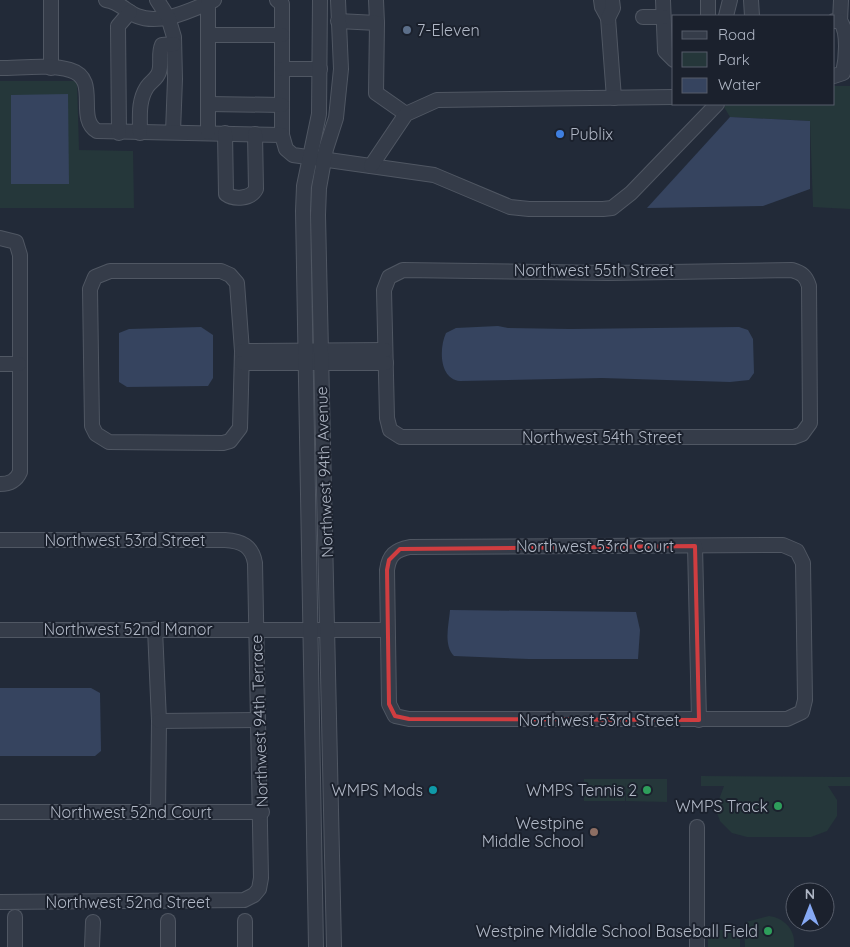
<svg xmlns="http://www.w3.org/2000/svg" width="850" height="947" viewBox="0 0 850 947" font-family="Quicksand,sans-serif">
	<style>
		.green { fill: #25373a }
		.water { fill: #36445f }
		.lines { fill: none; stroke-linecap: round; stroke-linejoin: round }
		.minor-casing { stroke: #505763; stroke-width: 16 }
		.minor { stroke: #353c49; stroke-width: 14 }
		.marked { fill: none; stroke: #d03d40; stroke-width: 4; stroke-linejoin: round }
		.service-dot { fill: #5c6f8a; stroke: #1b212d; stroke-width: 2 }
		.shop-dot { fill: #3f7fe0; stroke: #1b212d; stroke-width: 2 }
		.culture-dot { fill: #0f9aa8; stroke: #1b212d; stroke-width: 2 }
		.leisure-dot { fill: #2e9e5b; stroke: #1b212d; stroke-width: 2 }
		.education-dot { fill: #8d6e63; stroke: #1b212d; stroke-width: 2 }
		.labels { text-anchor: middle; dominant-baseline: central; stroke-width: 4; stroke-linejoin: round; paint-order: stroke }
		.poi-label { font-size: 16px; fill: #b0b7c5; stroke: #1b212d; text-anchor: end }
		.street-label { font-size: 16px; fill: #b0b7c5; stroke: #1b212d }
	</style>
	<rect width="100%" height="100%" fill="#222a38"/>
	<g class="green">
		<path d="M0,81H77L79,150L133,151L134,208H0Z"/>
		<path d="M834,86H850V209L813,207L810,121L730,117L724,107L727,104H834Z"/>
		<path d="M701,776L850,777V786H828L837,800V816L827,831L811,837H747L732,833L720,821L717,813V805L724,786H701Z"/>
		<path d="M584,779H667V802L626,801V782L625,801H584Z"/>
		<path d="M769,916C785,918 796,931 794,947H745L744,926L746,922Z"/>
		<rect x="708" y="930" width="32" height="17"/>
	</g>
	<g class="water">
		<path d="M68,94L69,184H11V95Z"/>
		<path d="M730,117L810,121V189L763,206L647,208Z"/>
		<path d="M498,326L508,328L570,329L739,327L748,330L753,339L754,373L749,380L730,382L602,378L460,381C439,379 439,348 446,333L456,328Z"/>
		<path d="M201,327L213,335V378L208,386L127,387L119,382V333L129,329Z"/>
		<path d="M450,610L636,612L640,630L638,659H529L454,656C443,645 449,624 450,610Z"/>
		<path d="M0,688H91L100,693L101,751L95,756H0Z"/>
	</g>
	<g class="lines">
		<defs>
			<g id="minor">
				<path d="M51,0V68"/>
				<path d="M106,0C120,2 125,11 137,16C159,25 187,12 208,3"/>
				<path d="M157,0L168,17L174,37L175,79L173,132"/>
				<path d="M277,0L282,4V135"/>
				<path d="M376,0L377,23"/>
				<path d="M601,0L602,7L608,18L614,98"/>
				<path d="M663,0L665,51L674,60"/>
				<path d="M708,0V16"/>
				<path d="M751,0L752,16"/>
				<path d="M726,16L730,0"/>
				<path d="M643,17H663"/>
				<path d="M608,18L613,8L612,0"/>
				<path d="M338,21L377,23L376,93L406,114"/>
				<path d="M834,21H840L841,0"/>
				<path d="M208,35H282"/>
				<path d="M0,68C20,68 51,64 70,70C101,79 75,118 97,131L282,135L286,149L293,155L434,175L510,207L529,209H603L612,208L631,193L717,104"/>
				<path d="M282,69H320"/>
				<path d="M834,76L843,73C846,60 849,32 840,21"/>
				<path d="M208,104L282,105"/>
				<path d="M208,132V3L214,0"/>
				<path d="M119,133L118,26L130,12"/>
				<path d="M140,133C140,116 138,101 147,87C151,81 157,79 159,72C162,63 158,54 162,45L174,44"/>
				<path d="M225,133L226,194C234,200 251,199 256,189L255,134"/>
				<path d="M371,166L406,114L437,100L674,97"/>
				<path d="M0,238L16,242L20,255V472C16,481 10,484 0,484"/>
				<path d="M403,270L608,273L792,270C802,273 806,276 809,286L810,423L802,434L794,437H401L390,430L387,418L384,290L389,277Z"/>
				<path d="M110,271H221L230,275L237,283L242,351L240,428L230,441L223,443L109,442L96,434L92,426L90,289L95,277Z"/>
				<path d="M242,351L385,350"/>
				<path d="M242,363H386"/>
				<path d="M0,364H19"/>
				<path d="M0,540H225C242,541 252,546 255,563L261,878L259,889L254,895L244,900L0,902"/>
				<path d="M783,545L797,551L803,563L805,700L802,712L787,719H409L395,716L389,704L387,570C389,555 395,550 410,547Z"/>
				<path d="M695,546L699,720"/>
				<path d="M155,629L159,721L158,812"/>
				<path d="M0,630H386"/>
				<path d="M159,721L258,720"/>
				<path d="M0,812H262"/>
				<path d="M15,917V947"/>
				<path d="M168,921V947"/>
				<path d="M92,947L93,922"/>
				<path d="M245,947V921"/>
				<path d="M316,947L303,211L304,186L319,114L320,0"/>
				<path d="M334,947L318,215L319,188L326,149L336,118L341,69L338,0"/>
				<path d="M697,947V827"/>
			</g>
		</defs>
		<use href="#minor" class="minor-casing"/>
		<use href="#minor" class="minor"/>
	</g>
	<path class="marked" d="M695,546L699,720L409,719L395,716L389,704L387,570L389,560L400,549Z"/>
	<circle class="service-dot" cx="407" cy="30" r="5"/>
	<circle class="shop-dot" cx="560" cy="134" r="5"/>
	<circle class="culture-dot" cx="433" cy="790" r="5"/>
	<g class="leisure-dot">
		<circle cx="647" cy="790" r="5"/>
		<circle cx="778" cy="806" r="5"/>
		<circle cx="768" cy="931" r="5"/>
	</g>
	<circle class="education-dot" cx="594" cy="832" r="5"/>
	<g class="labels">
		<g class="poi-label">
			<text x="417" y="30" text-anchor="start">7-Eleven</text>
			<text x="570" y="134" text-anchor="start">Publix</text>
			<text x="423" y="790">WMPS Mods</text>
			<text x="637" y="790">WMPS Tennis 2</text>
			<text x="768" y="806">WMPS Track</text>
			<text x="584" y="823">Westpine<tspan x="584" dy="18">Middle School</tspan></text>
			<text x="758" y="931">Westpine Middle School Baseball Field</text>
		</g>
		<g class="street-label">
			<text x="594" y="270">Northwest 55th Street</text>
			<text x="602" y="437">Northwest 54th Street</text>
			<text transform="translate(324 472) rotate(-92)">Northwest 94th Avenue</text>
			<text x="125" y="540">Northwest 53rd Street</text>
			<text x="595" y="546">Northwest 53rd Court</text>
			<text x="128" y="629">Northwest 52nd Manor</text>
			<text x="599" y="720">Northwest 53rd Street</text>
			<text transform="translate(259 721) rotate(-92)">Northwest 94th Terrace</text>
			<text x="131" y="812">Northwest 52nd Court</text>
			<text x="128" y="902">Northwest 52nd Street</text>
		</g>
	</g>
	<rect x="672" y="15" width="162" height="90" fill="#1b212d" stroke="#575d6a"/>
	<rect x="682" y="31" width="25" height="8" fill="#353c49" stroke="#575d6a"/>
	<text x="718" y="40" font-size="15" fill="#b0b7c5">Road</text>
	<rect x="682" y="52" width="25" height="15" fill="#25373a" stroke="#575d6a"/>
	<text x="718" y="65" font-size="15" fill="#b0b7c5">Park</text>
	<rect x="682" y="78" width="25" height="15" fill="#36445f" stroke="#575d6a"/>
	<text x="718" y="90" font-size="15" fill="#b0b7c5">Water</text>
	<g transform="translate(810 907)"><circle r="24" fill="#1b212d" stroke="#575d6a"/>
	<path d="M0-4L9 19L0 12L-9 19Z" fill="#86a9f4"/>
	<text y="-8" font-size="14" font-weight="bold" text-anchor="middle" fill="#b0b7c5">N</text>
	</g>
</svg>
